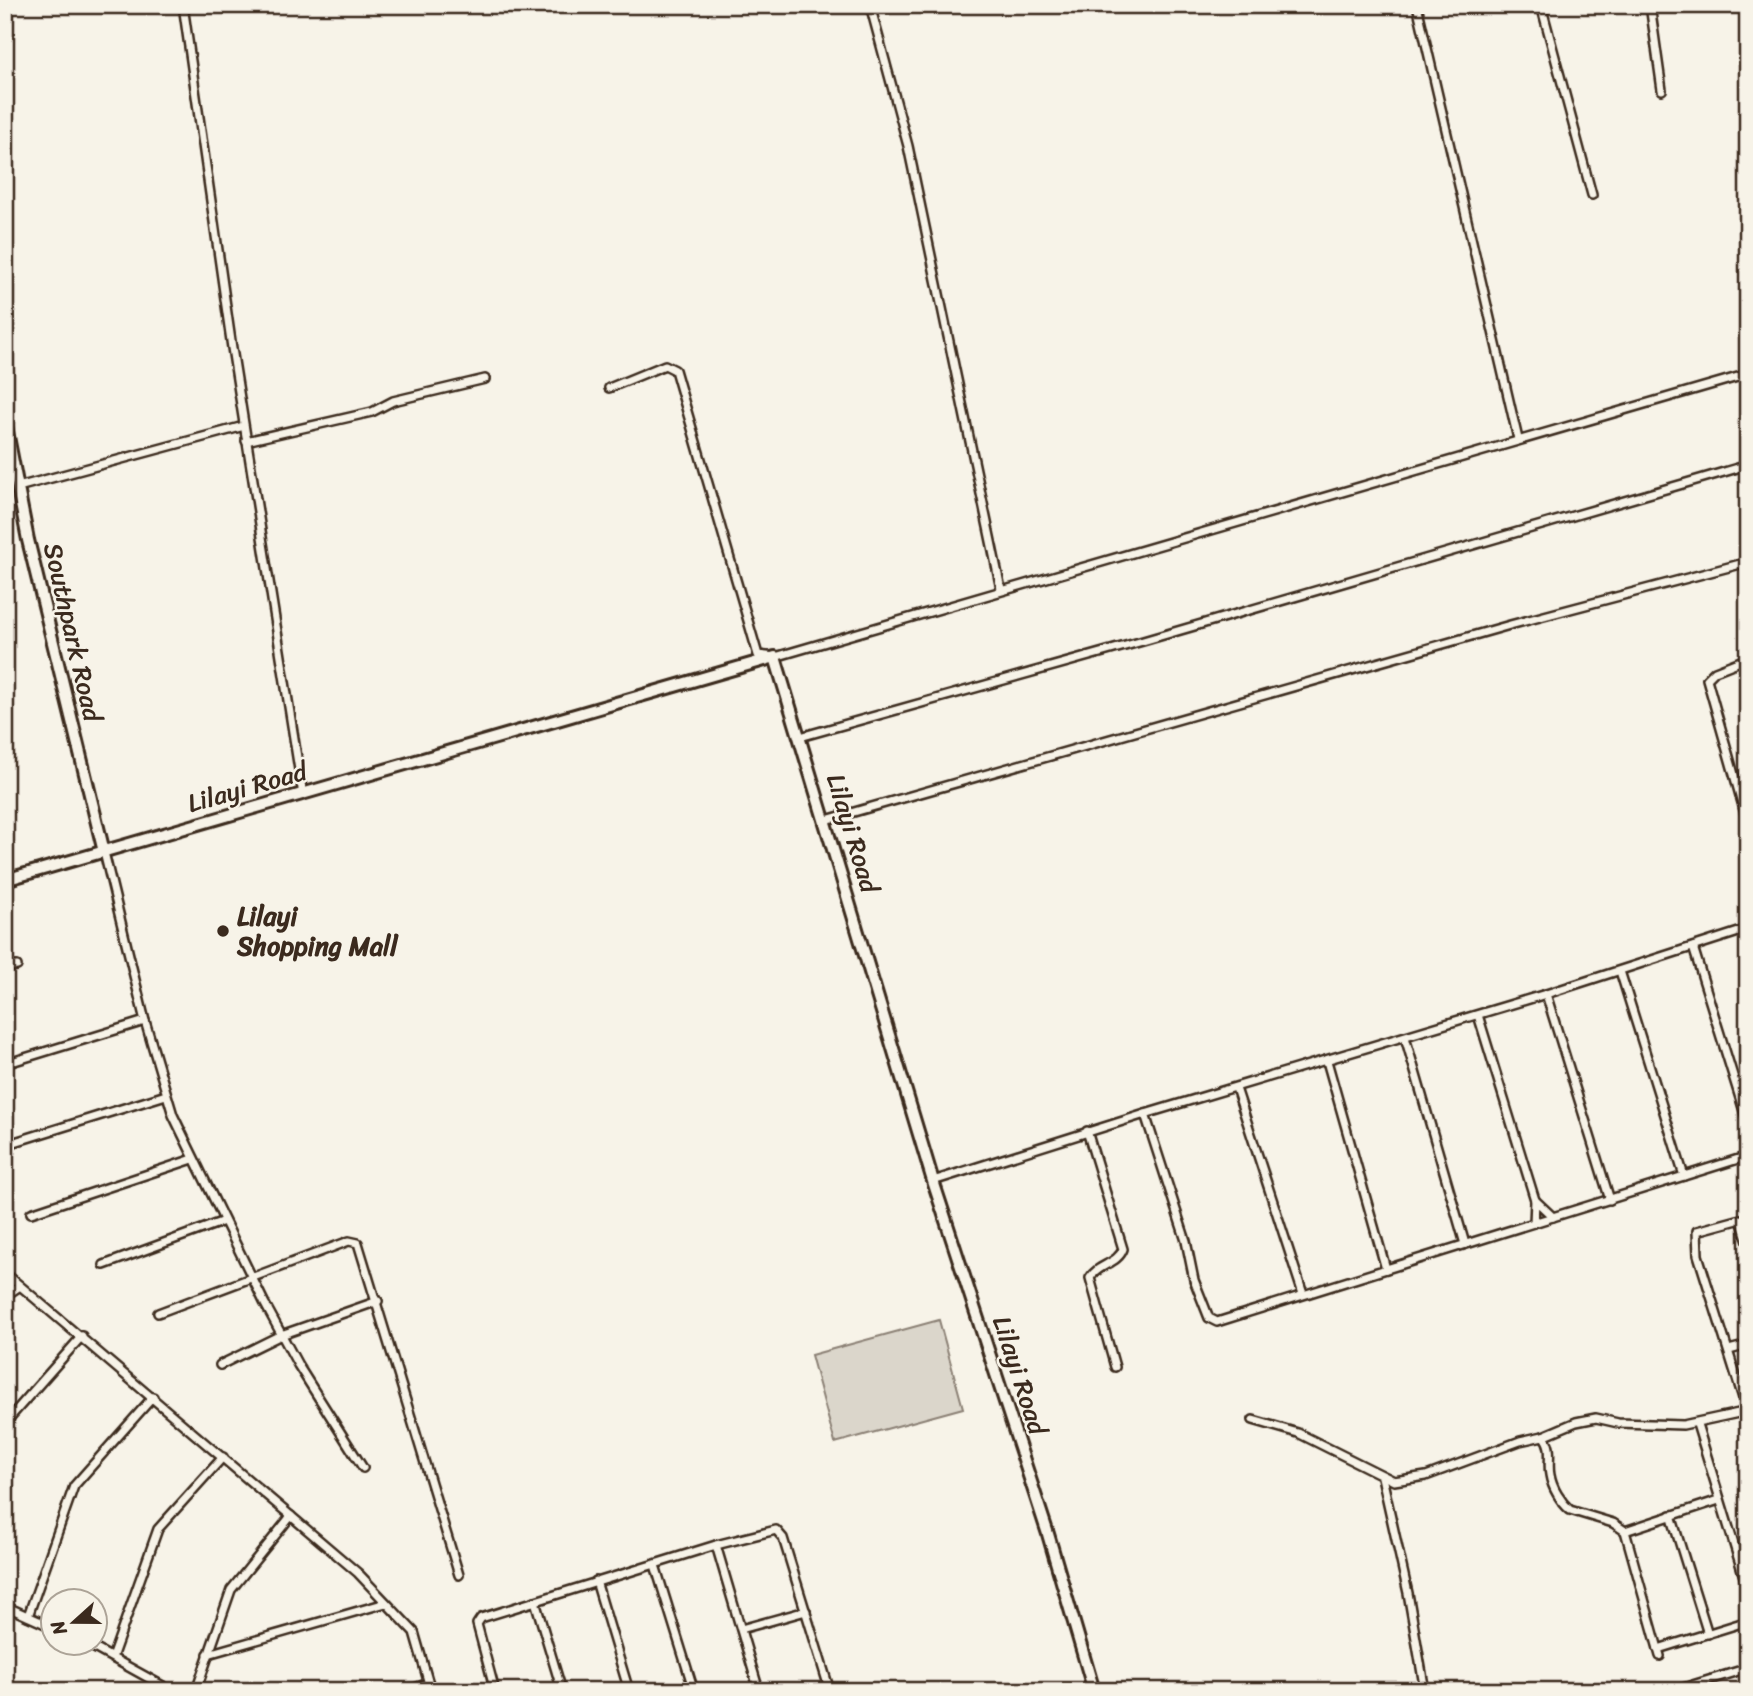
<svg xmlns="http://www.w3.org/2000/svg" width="1753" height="1696" viewBox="0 0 1753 1696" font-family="Sriracha,sans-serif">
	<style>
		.green { fill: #dbd6cb; stroke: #8b8074; stroke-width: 2 }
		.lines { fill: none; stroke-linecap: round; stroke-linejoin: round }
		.street-casing { stroke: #3b2a1e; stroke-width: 12 }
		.secondary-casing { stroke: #3b2a1e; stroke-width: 16 }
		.street { stroke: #f7f3e8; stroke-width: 7 }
		.secondary { stroke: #f7f3e8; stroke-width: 10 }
		.poi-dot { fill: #3b2a1e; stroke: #f7f3e8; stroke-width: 2.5 }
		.labels { text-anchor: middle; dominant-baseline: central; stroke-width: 5; stroke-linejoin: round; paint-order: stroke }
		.street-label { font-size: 26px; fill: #3b2a1e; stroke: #f7f3e8 }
		.poi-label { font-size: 26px; font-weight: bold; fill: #3b2a1e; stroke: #f7f3e8; text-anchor: start }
	</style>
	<rect width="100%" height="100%" fill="#f7f3e8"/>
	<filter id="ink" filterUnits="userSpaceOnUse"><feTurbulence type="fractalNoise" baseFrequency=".0143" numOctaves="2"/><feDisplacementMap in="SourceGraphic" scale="14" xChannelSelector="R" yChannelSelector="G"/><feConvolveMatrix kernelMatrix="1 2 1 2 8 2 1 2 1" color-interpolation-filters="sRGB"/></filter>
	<g filter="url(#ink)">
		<path class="green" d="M939,1320L963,1408L835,1443L811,1355Z"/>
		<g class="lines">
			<defs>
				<g id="street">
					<path d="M183,5L232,348L303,795"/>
					<path d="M870,5L908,146L1001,589"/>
					<path d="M1417,5L1518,439"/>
					<path d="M1541,5L1592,195"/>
					<path d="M1650,5L1662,90"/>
					<path d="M609,388L665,365L675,370L758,655L775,657L1748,374"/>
					<path d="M246,441L372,412L393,401L485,379"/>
					<path d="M18,487L244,426"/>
					<path d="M1748,658L1715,671L1707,679L1748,824"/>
					<path d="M800,737L1143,641L1748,465"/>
					<path d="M826,820L1510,625L1748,562"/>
					<path d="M104,852L145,1021L173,1115L265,1304L298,1365L363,1468"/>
					<path d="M1748,929L1546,994L1145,1114L1186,1241L1194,1280L1209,1318L1217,1322L1748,1156"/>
					<path d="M1693,947L1748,1124"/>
					<path d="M5,968L17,966"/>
					<path d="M1620,971L1684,1176"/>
					<path d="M1546,994L1610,1200"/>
					<path d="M1478,1015L1535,1200"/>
					<path d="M1405,1037L1465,1244"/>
					<path d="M1327,1061L1386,1269"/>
					<path d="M5,1064L145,1021"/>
					<path d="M1236,1088L1303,1294"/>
					<path d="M1087,1131L1123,1249C1118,1264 1098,1264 1090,1278L1115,1367"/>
					<path d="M5,1145L166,1095"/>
					<path d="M933,1181L1145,1114"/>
					<path d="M31,1213L193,1159"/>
					<path d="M1534,1223L1535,1200L1553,1217"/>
					<path d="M1748,1242L1741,1219L1697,1231L1698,1255L1748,1414"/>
					<path d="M104,1265L224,1221"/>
					<path d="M5,1273L358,1573L414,1632L431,1691"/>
					<path d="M5,1296L20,1286"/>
					<path d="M158,1313L349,1241L358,1243L459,1575"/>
					<path d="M1729,1350L1748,1345"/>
					<path d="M220,1365L281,1335L378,1301"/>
					<path d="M1253,1420L1298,1433L1394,1481L1426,1476L1520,1441L1543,1436C1554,1447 1547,1462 1550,1475C1552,1488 1561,1502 1570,1510L1613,1523L1625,1531L1660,1656"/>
					<path d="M5,1423L82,1336"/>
					<path d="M1697,1424L1748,1590"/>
					<path d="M1543,1436L1576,1422L1596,1418L1618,1423L1683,1425L1748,1411"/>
					<path d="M1382,1477L1408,1593L1425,1691"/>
					<path d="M1671,1515L1708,1634"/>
					<path d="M1625,1531L1719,1500"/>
					<path d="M716,1545L759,1691"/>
					<path d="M655,1565L694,1691"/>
					<path d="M596,1581L629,1691"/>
					<path d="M535,1601L562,1691"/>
					<path d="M5,1606L52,1627"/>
					<path d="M28,1616L74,1486L153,1397"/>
					<path d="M741,1629L806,1611"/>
					<path d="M87,1644L172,1691"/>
					<path d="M1658,1649L1748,1621"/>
					<path d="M208,1654L386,1603"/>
					<path d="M113,1655L158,1529L223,1457"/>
					<path d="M196,1691L231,1590L291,1516"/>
					<path d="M406,1691L429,1683"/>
					<path d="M495,1691L477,1624L481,1618L716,1545L776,1530L783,1538L830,1691"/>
					<path d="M1673,1691L1748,1668"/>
				</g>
				<g id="secondary">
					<path d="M5,421L28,540L104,852"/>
					<path d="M5,880L775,657L933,1181L1048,1534L1094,1691"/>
				</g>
			</defs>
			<use href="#street" class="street-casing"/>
			<use href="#secondary" class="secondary-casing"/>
			<use href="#street" class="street"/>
			<use href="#secondary" class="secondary"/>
		</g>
	</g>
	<circle class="poi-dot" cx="223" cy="931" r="7"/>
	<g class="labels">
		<g class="street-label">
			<text transform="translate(73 632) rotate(77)">Southpark Road</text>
			<text transform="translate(247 787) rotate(-16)">Lilayi Road</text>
			<text transform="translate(853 833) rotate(73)">Lilayi Road</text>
			<text transform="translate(1020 1375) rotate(72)">Lilayi Road</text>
		</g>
		<g class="poi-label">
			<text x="237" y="916">Lilayi<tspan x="237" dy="30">Shopping Mall</tspan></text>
		</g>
	</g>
	<rect width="1753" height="1696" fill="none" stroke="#f7f3e8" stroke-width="28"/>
	<rect x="14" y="14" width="1725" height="1668" fill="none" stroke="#3b2a1e" stroke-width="2.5" filter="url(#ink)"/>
	<g transform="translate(74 1622) rotate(249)"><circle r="33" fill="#f7f3e8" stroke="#aca397" stroke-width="2"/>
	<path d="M0-5L12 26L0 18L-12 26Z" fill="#3b2a1e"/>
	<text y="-10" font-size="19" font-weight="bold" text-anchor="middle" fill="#3b2a1e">N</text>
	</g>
</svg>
